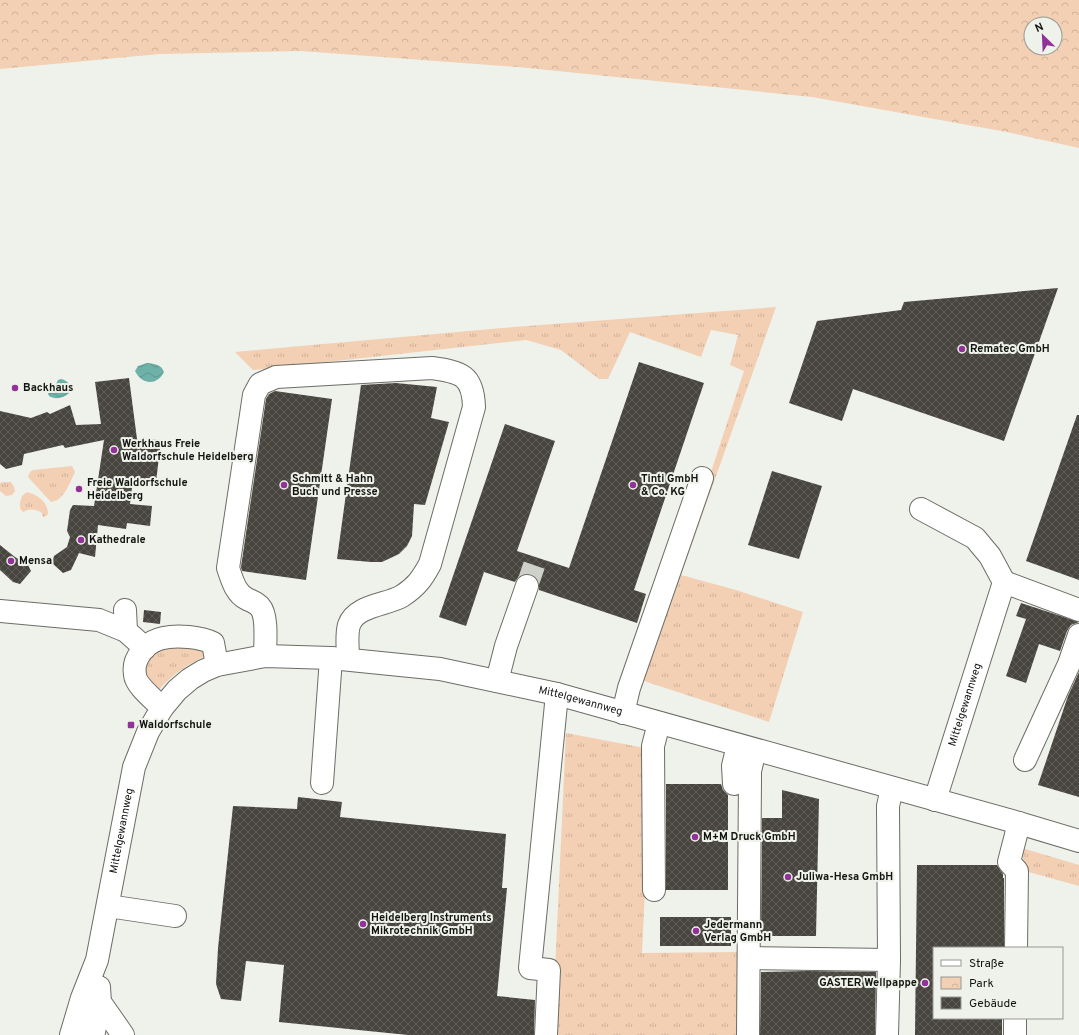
<svg xmlns="http://www.w3.org/2000/svg" width="1079" height="1035" viewBox="0 0 1079 1035" font-family="Overpass,sans-serif">
	<style>
		.grass { fill: url(#grass-tufts) }
		.park { fill: url(#park-crowns); fill-rule: evenodd }
		.water { fill: url(#water-waves) }
		.building { fill: url(#building-cross-hatch) }
		.lines { fill: none; stroke-linecap: round; stroke-linejoin: round }
		.minor-tunnel { stroke: #ced1ca; stroke-width: 22; stroke-dasharray: 22 11; stroke-linecap: butt }
		.minor-casing { stroke: #6b6d66; stroke-width: 24 }
		.major-casing { stroke: #6b6d66; stroke-width: 24 }
		.minor { stroke: #fff; stroke-width: 22 }
		.major { stroke: #fff; stroke-width: 22 }
		.poi-dot { fill: #913199; stroke: #eff2ea; stroke-width: 1.5 }
		.labels { text-anchor: middle; dominant-baseline: central; stroke-width: 4; stroke-linejoin: round; paint-order: stroke }
		.poi-label { font-size: 11px; font-weight: bold; fill: #131412; stroke: #eff2ea; text-anchor: start }
		.street-label { font-size: 11px; fill: #131412; stroke: #eff2ea }
	</style>
	<defs>
		<pattern id="grass-tufts" width="24" height="20" patternUnits="userSpaceOnUse"><rect width="24" height="20" fill="#f3cfb4"/><path d="M3 7l-1-3M5 7V3M7 7l1-3M15 17l-1-3M17 17v-4M19 17l1-3" fill="none" stroke="#cfb19a"/></pattern>
		<pattern id="park-crowns" width="20" height="18" patternUnits="userSpaceOnUse"><rect width="20" height="18" fill="#f3cfb4"/><path d="M2 6a3 3 0 1 1 6 0M12 15a3 3 0 1 1 6 0" fill="none" stroke="#cfb19a"/></pattern>
		<pattern id="water-waves" width="16" height="10" patternUnits="userSpaceOnUse"><rect width="16" height="10" fill="#6eb1a8"/><path d="M0 5q4-4 8 0t8 0" fill="none" stroke="#5e9790"/></pattern>
		<pattern id="building-cross-hatch" width="8" height="8" patternUnits="userSpaceOnUse"><rect width="8" height="8" fill="#48453f"/><path d="M0 0l8 8M0 8l8-8" fill="none" stroke="#5e5c57"/></pattern>
	</defs>
	<rect width="100%" height="100%" fill="#eff2ea"/>
	<g class="grass">
		<path d="M776,307L681,575L736,590L803,612L769,722L641,680L712,469L744,371L730,365L738,335L711,330L701,357L630,332L608,379H599L561,350L526,340L253,370L235,352L502,328Z"/>
		<path d="M72,466L75,472C70,482 64,501 51,502L28,477L30,472L33,470Z"/>
		<path d="M3,482H11L14,487L15,491L12,495L6,496L0,491V483Z"/>
		<path d="M27,492C38,495 48,502 48,514L45,517L42,516V513C36,509 30,508 23,512C18,508 20,502 22,496Z"/>
		<path d="M176,642L211,653C190,663 173,673 158,691L148,685L141,660Z"/>
		<path d="M566,733L645,748V890L642,953L740,952V1035H552Z"/>
		<path d="M1022,848L1079,865V886L1025,871Z"/>
	</g>
	<path class="park" d="M0,0H1079V148L1007,132L812,97L518,67L301,51L160,54L0,69ZM1031,24H1055V48H1031Z"/>
	<g class="water">
		<path d="M147,363C155,364 161,364 164,372C157,386 142,385 135,371L138,366Z"/>
		<path d="M61,379C69,381 71,385 69,393C64,398 55,400 49,396L47,390L55,386L58,380Z"/>
	</g>
	<g class="building">
		<path d="M1058,288L1004,441L853,389L842,421L789,403L817,321L901,310L904,302Z"/>
		<path d="M639,362L704,383L634,590L646,594L637,623L539,590V584L537,578L531,574H524L519,576L515,582L484,572L466,626L439,617L505,424L555,441L517,551L569,568Z"/>
		<path d="M129,378L137,439L161,440L156,482L133,479L130,504L152,506L150,526L127,523L126,529L98,525L95,557L79,553L71,570L63,573L52,563L54,556L67,547L70,537L67,531L70,510L73,505L94,506L104,440L65,448L63,445L24,454L22,465L6,469L0,464V411L31,418L47,412L50,414L70,405L76,425L101,424L95,382Z"/>
		<path d="M396,383L437,387L431,418L449,422L425,505L414,504L412,536L407,546L399,554L382,562H371L337,559L361,385Z"/>
		<path d="M275,391L332,399L306,580L242,571L241,567L266,399L269,394Z"/>
		<path d="M1077,415H1079V580L1026,561Z"/>
		<path d="M772,471L822,486L799,559L748,545Z"/>
		<path d="M0,545L15,557L28,565L31,571L20,584L13,582L0,570Z"/>
		<path d="M1021,603L1079,622L1071,625L1067,631L1060,651L1039,644L1026,683L1006,676L1026,619L1016,616Z"/>
		<path d="M144,610L161,612L160,624L143,622Z"/>
		<path d="M1079,672V797L1038,785L1068,696Z"/>
		<path d="M666,784H721L723,790L728,795V890H666Z"/>
		<path d="M782,790L819,799L816,936H761L762,818H782Z"/>
		<path d="M298,797L342,802L340,817L506,834L502,888H507L497,996L535,1000L534,1035H408L279,1022L284,965L246,961L241,1001L221,999L216,984L218,948L233,806L297,809Z"/>
		<path d="M917,865H997L1003,874V878H1004V948H934V1018H1002V1035H915Z"/>
		<rect x="660" y="917" width="71" height="29"/>
		<path d="M807,971L876,972L875,1035H760L761,972Z"/>
	</g>
	<g class="lines">
		<path class="minor-tunnel" d="M527,586L537,557"/>
		<defs>
			<g id="minor">
				<path d="M921,509L975,538L990,556L1004,582"/>
				<path d="M125,610L126,631"/>
				<path d="M0,611L99,620L126,631L145,648"/>
				<path d="M265,656C265,644 268,616 260,607C257,603 251,601 247,599C235,593 232,579 228,568L254,395L260,384L276,377L432,368C461,372 473,375 474,407L430,564C422,579 416,587 402,596C387,605 356,605 349,625C346,635 348,648 348,659"/>
				<path d="M497,681L506,646L527,586"/>
				<path d="M162,708C155,700 136,686 135,675C134,669 135,662 138,657C148,637 169,635 189,637C198,638 205,639 213,643L217,665"/>
				<path d="M623,713L629,688L702,478"/>
				<path d="M1025,760L1069,664L1079,635"/>
				<path d="M322,783L331,658"/>
				<path d="M734,784L733,766L738,745"/>
				<path id="s1" d="M935,800L1004,582L1079,610"/>
				<path d="M654,890L653,746L659,723"/>
				<path d="M108,906L175,916"/>
				<path d="M1016,948L1017,871L1009,862L1019,823"/>
				<path d="M749,958L889,960"/>
				<path id="s2" d="M71,1035L82,998L97,960L134,767L148,732L162,708L177,690L190,679L203,671L217,665L265,656L331,658L440,669L557,694L1019,823L1079,841"/>
				<path d="M93,1035L94,1032L100,1002L99,987"/>
				<path d="M546,1035L549,970L530,968L557,694"/>
				<path d="M748,1035L750,779V771L755,750"/>
				<path d="M887,1035L889,960L888,806L892,788"/>
				<path d="M1015,1035V1018"/>
			</g>
			<path id="major" d="M100,1002L123,1035"/>
		</defs>
		<use href="#minor" class="minor-casing"/>
		<use href="#major" class="major-casing"/>
		<use href="#minor" class="minor"/>
		<use href="#major" class="major"/>
	</g>
	<g class="poi-dot">
		<circle cx="962" cy="349" r="4"/>
		<circle cx="15" cy="388" r="4"/>
		<circle cx="114" cy="450" r="4"/>
		<circle cx="284" cy="485" r="4"/>
		<circle cx="633" cy="485" r="4"/>
		<circle cx="79" cy="489" r="4"/>
		<circle cx="81" cy="540" r="4"/>
		<circle cx="11" cy="561" r="4"/>
		<rect x="127" y="721" width="8" height="8" rx="2"/>
		<circle cx="695" cy="837" r="4"/>
		<circle cx="788" cy="877" r="4"/>
		<circle cx="363" cy="924" r="4"/>
		<circle cx="696" cy="931" r="4"/>
		<circle cx="925" cy="983" r="4"/>
	</g>
	<g class="labels">
		<g class="poi-label">
			<text x="970" y="349">Rematec GmbH</text>
			<text x="23" y="388">Backhaus</text>
			<text x="122" y="444">Werkhaus Freie<tspan x="122" dy="13">Waldorfschule Heidelberg</tspan></text>
			<text x="292" y="479">Schmitt &amp; Hahn<tspan x="292" dy="13">Buch und Presse</tspan></text>
			<text x="641" y="479">Tinti GmbH<tspan x="641" dy="13">&amp; Co. KG</tspan></text>
			<text x="87" y="483">Freie Waldorfschule<tspan x="87" dy="13">Heidelberg</tspan></text>
			<text x="89" y="540">Kathedrale</text>
			<text x="19" y="561">Mensa</text>
			<text x="139" y="725">Waldorfschule</text>
			<text x="703" y="837">M+M Druck GmbH</text>
			<text x="796" y="877">Juliwa-Hesa GmbH</text>
			<text x="371" y="918">Heidelberg Instruments<tspan x="371" dy="13">Mikrotechnik GmbH</tspan></text>
			<text x="704" y="925">Jedermann<tspan x="704" dy="13">Verlag GmbH</tspan></text>
			<text x="917" y="983" text-anchor="end">GASTER Wellpappe</text>
		</g>
		<g class="street-label">
			<text stroke="none"><textPath href="#s2" startOffset="781">Mittelgewannweg</textPath></text>
			<text stroke="none"><textPath href="#s1" startOffset="100">Mittelgewannweg</textPath></text>
			<text stroke="none"><textPath href="#s2" startOffset="211">Mittelgewannweg</textPath></text>
		</g>
	</g>
	<rect x="933" y="947" width="130" height="72" fill="#eff2ea" stroke="#979994"/>
	<rect x="941" y="960" width="20" height="6" fill="#ffffff" stroke="#979994"/>
	<text x="969" y="967" font-size="12" fill="#131412">Straße</text>
	<rect x="941" y="977" width="20" height="12" fill="url(#park-crowns)" stroke="#979994"/>
	<text x="969" y="987" font-size="12" fill="#131412">Park</text>
	<rect x="941" y="997" width="20" height="12" fill="url(#building-cross-hatch)" stroke="#979994"/>
	<text x="969" y="1007" font-size="12" fill="#131412">Gebäude</text>
	<g transform="translate(1043 36) rotate(336)"><circle r="19" fill="#eff2ea" stroke="#979994"/>
	<path d="M0-3L7 15L0 10L-7 15Z" fill="#913199"/>
	<text y="-6" font-size="11" font-weight="bold" text-anchor="middle" fill="#131412">N</text>
	</g>
</svg>
